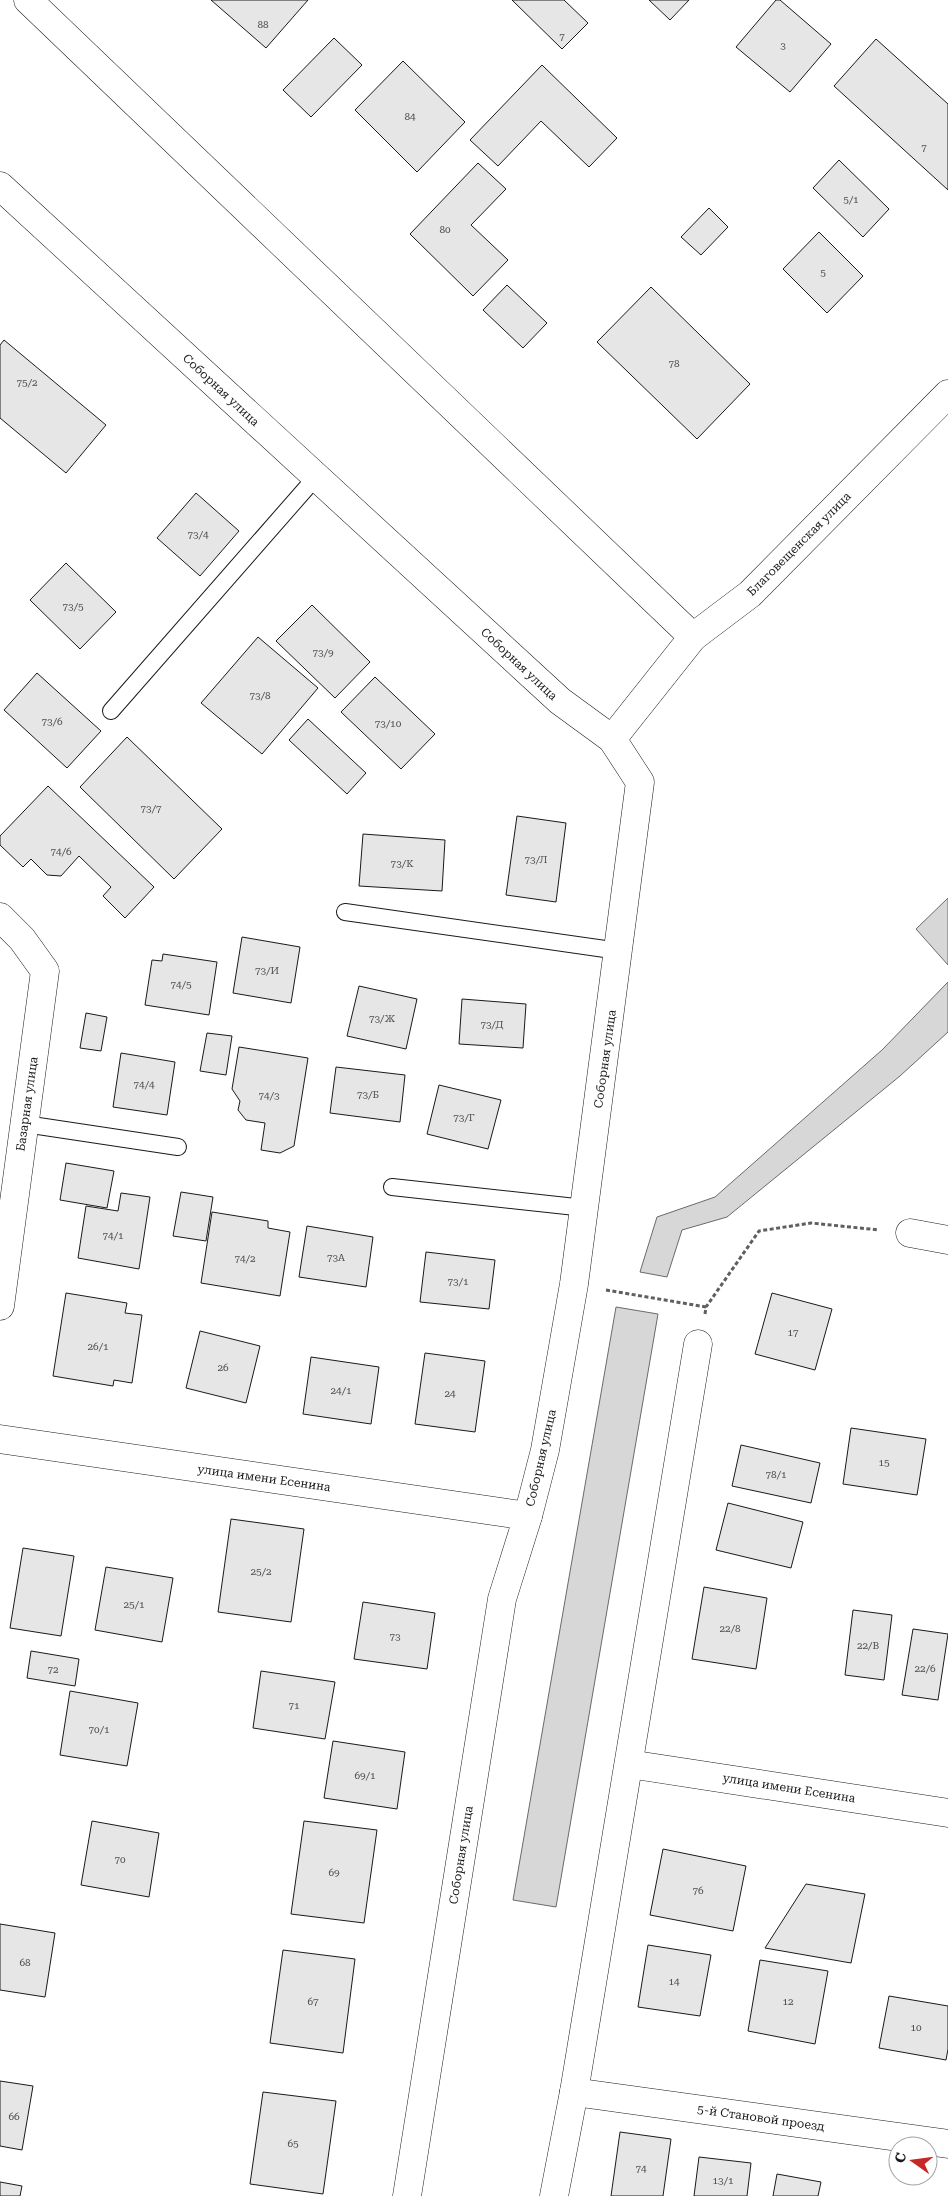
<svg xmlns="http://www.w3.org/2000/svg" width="948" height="2196" viewBox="0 0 948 2196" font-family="'Roboto Serif',serif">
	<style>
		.water { fill: #d7d7d7; stroke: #6a6a6a }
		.building { fill: #e6e6e6; stroke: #1a1a1a }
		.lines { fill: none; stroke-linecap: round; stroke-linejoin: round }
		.service-casing { stroke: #1a1a1a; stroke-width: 18 }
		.minor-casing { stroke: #1a1a1a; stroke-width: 29 }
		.path { stroke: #5f5f5f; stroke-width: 3; stroke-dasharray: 4 2.5; stroke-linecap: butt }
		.service { stroke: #fff; stroke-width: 16 }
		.minor { stroke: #fff; stroke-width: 28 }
		.labels { text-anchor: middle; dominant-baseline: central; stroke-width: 4; stroke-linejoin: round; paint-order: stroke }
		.number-label { font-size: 10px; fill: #4d4d4d }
		.street-label { font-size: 12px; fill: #1a1a1a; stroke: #fff }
	</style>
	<rect width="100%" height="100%" fill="#fff"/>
	<g class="water">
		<path d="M948,898V965L916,929Z"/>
		<path d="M948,982V1032L900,1076L727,1217L682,1230L667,1277L640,1272L657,1217L715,1197L882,1050Z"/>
		<path d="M616,1307L658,1314L556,1907L513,1900Z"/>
	</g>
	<g class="building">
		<path d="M211,0H308L266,48Z"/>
		<path d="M512,0H564L588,23L562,49Z"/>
		<path d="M649,0H689L670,20Z"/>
		<path d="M776,0H780L831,44L790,92L736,47Z"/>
		<path d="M334,38L362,65L311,117L283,90Z"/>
		<path d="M876,39L948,104V190L834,86Z"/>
		<path d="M403,61L465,122L417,172L355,110Z"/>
		<path d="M542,65L617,138L589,167L541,121L498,166L470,140Z"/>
		<path d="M839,160L889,209L863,237L813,188Z"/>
		<path d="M478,163L506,189L471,225L508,260L473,296L410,234Z"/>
		<path d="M709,208L728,227L701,255L681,237Z"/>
		<path d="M819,232L863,276L827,313L783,269Z"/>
		<path d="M507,285L547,323L523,348L483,310Z"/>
		<path d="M651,287L750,384L697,439L597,342Z"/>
		<path d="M4,340L106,425L66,473L0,418V345Z"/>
		<path d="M196,493L239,531L200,576L157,538Z"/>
		<path d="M66,563L116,612L80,649L30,600Z"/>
		<path d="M312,605L370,662L335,698L276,641Z"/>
		<path d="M258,637L318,688L262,754L201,703Z"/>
		<path d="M37,673L101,731L67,768L4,710Z"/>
		<path d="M375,677L435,734L401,769L341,712Z"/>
		<path d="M308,719L366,773L347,794L289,740Z"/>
		<path d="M127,737L222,829L174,879L80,787Z"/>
		<path d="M48,786L154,887L125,918L103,896L111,887L79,856L61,876L47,875L31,859L23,867L0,845V836Z"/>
		<path d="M517,816L566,823L556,902L506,895Z"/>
		<path d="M363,834L445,840L442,891L359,886Z"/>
		<path d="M242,937L300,947L291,1003L233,993Z"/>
		<path d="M163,954L217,962L209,1015L145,1005L152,960L162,961Z"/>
		<path d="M359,986L417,999L406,1049L347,1036Z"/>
		<path d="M462,999L526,1004L523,1048L459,1044Z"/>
		<path d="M86,1013L107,1017L101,1051L80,1048Z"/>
		<path d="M207,1033L232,1036L226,1075L200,1071Z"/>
		<path d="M239,1047L308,1058L294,1146L280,1153L261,1150L265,1123L246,1120L238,1110L240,1101L232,1089Z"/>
		<path d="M121,1053L175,1062L167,1115L113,1107Z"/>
		<path d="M336,1067L405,1075L400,1122L330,1113Z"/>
		<path d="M439,1085L501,1100L488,1149L427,1134Z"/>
		<path d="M66,1163L114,1171L107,1208L60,1200Z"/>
		<path d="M181,1192L213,1197L206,1241L173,1236Z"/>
		<path d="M121,1193L150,1197L139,1269L78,1258L86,1206L118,1211Z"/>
		<path d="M212,1212L268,1221V1228L290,1232L280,1296L201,1283Z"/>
		<path d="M307,1226L373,1237L366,1287L299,1277Z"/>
		<path d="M426,1252L495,1260L489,1309L420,1302Z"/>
		<path d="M66,1293L127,1303L125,1313L142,1315L132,1383L114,1380L113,1386L53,1376Z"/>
		<path d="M772,1293L832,1309L815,1370L755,1354Z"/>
		<path d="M200,1331L260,1346L246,1403L186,1388Z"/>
		<path d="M425,1353L485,1361L475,1432L415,1424Z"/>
		<path d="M311,1357L379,1367L371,1424L303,1414Z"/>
		<path d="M851,1428L926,1439L917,1495L843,1484Z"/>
		<path d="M741,1445L820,1463L811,1503L732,1486Z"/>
		<path d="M728,1503L803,1522L791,1568L716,1550Z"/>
		<path d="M231,1519L304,1529L291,1622L218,1612Z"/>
		<path d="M23,1548L74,1556L61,1636L10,1628Z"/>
		<path d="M106,1567L173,1578L162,1642L95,1630Z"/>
		<path d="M704,1587L767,1598L756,1669L692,1659Z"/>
		<path d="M363,1602L435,1613L427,1669L354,1659Z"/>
		<path d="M853,1610L892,1615L884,1680L845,1675Z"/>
		<path d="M913,1629L948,1634L938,1700L902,1695Z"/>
		<path d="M31,1651L79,1659L75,1686L27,1678Z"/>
		<path d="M261,1671L335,1682L325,1739L253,1728Z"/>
		<path d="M70,1691L138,1703L127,1766L60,1755Z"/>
		<path d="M333,1741L405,1752L397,1809L324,1798Z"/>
		<path d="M92,1821L159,1833L149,1897L81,1885Z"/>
		<path d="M304,1821L377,1830L364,1923L291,1914Z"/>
		<path d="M663,1849L746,1866L733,1931L650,1915Z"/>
		<path d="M806,1884L865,1894L851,1963L765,1948Z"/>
		<path d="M0,1924L55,1933L45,1997L0,1990Z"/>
		<path d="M648,1945L711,1955L700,2016L638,2007Z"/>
		<path d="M283,1950L355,1959L343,2053L270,2043Z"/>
		<path d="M760,1960L828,1971L815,2044L748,2031Z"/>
		<path d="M889,1996L948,2006V2049L946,2060L879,2048Z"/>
		<path d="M0,2081L33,2086L22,2150L0,2146Z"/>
		<path d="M263,2092L336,2101L323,2194L250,2184Z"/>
		<path d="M620,2132L671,2139L663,2196H611Z"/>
		<path d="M699,2157L751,2163L747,2196H694Z"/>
		<path d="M777,2174L821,2182L818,2196H773Z"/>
		<path d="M0,2182L22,2186L20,2196H0Z"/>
	</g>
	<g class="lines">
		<defs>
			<g id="service">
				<path d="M111,711L316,477"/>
				<path d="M345,912L619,951"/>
				<path d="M25,1124L178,1147"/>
				<path d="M392,1187L585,1208"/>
			</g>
			<g id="minor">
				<path d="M28,0L693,637"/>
				<path d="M0,186L560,701L612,739L640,782L574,1284L545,1450L528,1516L502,1599L407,2196"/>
				<path d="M612,739L693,637L750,594L948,394"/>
				<path d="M0,917L22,939L45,971L0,1306"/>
				<path d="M910,1233L948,1240"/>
				<path d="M0,1439L528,1516"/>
				<path d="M629,1764L948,1813"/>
				<path d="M574,2092L948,2144"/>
				<path d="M554,2196L574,2092L698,1344"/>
			</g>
		</defs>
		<use href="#service" class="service-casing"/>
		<use href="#minor" class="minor-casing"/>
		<g class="path">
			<path d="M606,1290L706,1307"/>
			<path d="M705,1314L706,1307L759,1231L811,1223L879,1230"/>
		</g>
		<use href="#service" class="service"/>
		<use href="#minor" class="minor"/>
	</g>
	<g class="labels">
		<g class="number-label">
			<text x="263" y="24">88</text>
			<text x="562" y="36">7</text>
			<text x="783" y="45">3</text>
			<text x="410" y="116">84</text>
			<text x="924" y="147">7</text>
			<text x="851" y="199">5/1</text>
			<text x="445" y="229">80</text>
			<text x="823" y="272">5</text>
			<text x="674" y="363">78</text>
			<text x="27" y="382">75/2</text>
			<text x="198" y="534">73/4</text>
			<text x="73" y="606">73/5</text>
			<text x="323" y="652">73/9</text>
			<text x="260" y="695">73/8</text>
			<text x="52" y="721">73/6</text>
			<text x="388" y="723">73/10</text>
			<text x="151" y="808">73/7</text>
			<text x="61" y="851">74/6</text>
			<text x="536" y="859">73/Л</text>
			<text x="402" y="863">73/К</text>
			<text x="267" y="970">73/И</text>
			<text x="181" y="984">74/5</text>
			<text x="382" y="1018">73/Ж</text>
			<text x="492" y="1024">73/Д</text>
			<text x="144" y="1084">74/4</text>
			<text x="368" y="1094">73/Б</text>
			<text x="269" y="1095">74/3</text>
			<text x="464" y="1117">73/Г</text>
			<text x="113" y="1235">74/1</text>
			<text x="336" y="1257">73А</text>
			<text x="245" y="1258">74/2</text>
			<text x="458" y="1281">73/1</text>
			<text x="793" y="1332">17</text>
			<text x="98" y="1346">26/1</text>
			<text x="223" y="1367">26</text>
			<text x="341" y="1390">24/1</text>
			<text x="450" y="1393">24</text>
			<text x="884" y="1462">15</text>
			<text x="776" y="1474">78/1</text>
			<text x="261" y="1571">25/2</text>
			<text x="134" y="1604">25/1</text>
			<text x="730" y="1628">22/8</text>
			<text x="395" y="1636">73</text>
			<text x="868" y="1645">22/В</text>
			<text x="925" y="1668">22/6</text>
			<text x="53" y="1669">72</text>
			<text x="294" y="1705">71</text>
			<text x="99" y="1729">70/1</text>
			<text x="365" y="1775">69/1</text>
			<text x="120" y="1859">70</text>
			<text x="334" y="1872">69</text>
			<text x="698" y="1890">76</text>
			<text x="25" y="1962">68</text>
			<text x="674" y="1981">14</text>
			<text x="313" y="2001">67</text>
			<text x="788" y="2001">12</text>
			<text x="916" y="2027">10</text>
			<text x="14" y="2116">66</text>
			<text x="293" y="2143">65</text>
			<text x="641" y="2168">74</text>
			<text x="723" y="2180">13/1</text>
		</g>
		<g class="street-label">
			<text transform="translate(221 390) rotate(43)">Соборная улица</text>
			<text transform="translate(799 544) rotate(-45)">Благовещенская улица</text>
			<text transform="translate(519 664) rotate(43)">Соборная улица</text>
			<text transform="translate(605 1059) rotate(-82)">Соборная улица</text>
			<text transform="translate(27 1104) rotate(-82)">Базарная улица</text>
			<text transform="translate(541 1458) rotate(-77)">Соборная улица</text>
			<text transform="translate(264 1478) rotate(8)">улица имени Есенина</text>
			<text transform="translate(789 1788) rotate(9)">улица имени Есенина</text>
			<text transform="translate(461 1855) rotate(-81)">Соборная улица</text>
			<text transform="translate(761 2118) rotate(8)">5-й Становой проезд</text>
		</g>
	</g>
	<g transform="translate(913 2161) rotate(284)"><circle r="24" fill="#ffffff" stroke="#a3a3a3"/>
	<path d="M0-4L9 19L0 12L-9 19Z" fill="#c62828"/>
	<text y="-8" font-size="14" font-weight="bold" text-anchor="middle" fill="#1a1a1a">С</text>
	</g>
</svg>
